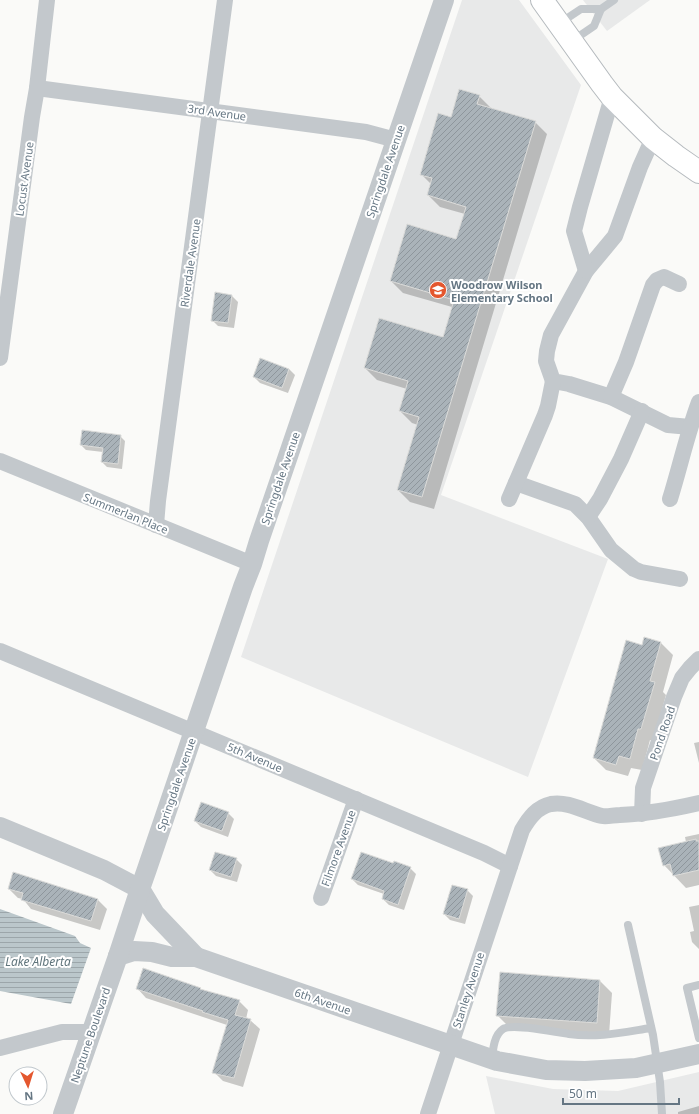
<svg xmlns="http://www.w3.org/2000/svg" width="699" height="1114" viewBox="0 0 699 1114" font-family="'Noto Sans',sans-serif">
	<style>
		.built { fill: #e8e9e9 }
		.water { fill: url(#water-rules) }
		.shadow { fill: #0003 }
		.building { fill: url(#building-hatch); stroke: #dcdcda }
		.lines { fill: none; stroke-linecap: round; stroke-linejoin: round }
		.primary-casing { stroke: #b5babe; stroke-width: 24 }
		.service { stroke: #c3c8cc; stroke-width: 8 }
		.minor { stroke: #c3c8cc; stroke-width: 16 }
		.tertiary { stroke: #c3c8cc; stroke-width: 20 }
		.primary { stroke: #fff; stroke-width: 22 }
		.labels { text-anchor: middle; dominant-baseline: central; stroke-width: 4; stroke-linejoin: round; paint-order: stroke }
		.street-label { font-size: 11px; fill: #657683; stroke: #fff }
		.poi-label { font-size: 11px; font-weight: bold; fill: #657683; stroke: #fff; text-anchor: start }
		.water-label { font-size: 12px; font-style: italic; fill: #60757c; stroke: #fff }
	</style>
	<defs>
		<pattern id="water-rules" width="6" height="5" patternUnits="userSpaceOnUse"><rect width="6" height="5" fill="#bbc7cb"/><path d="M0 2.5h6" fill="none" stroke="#9ca6aa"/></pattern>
		<pattern id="building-hatch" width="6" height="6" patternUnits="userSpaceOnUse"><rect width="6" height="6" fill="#aab3b9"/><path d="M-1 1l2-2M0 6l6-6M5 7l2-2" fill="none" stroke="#8e969c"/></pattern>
	</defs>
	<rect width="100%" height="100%" fill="#fafaf8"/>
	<g class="built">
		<path d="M462,0H519L581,85L441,495L608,559L528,777L241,657Z"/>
		<path d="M583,0H650L607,31Z"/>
		<path d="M699,1072V1114H495L486,1076L553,1089L618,1091Z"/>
	</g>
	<path class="water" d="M0,909L75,936L80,943L91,948L71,1004L0,991Z"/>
	<g class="shadow">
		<path d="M479,96L491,108L535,122L547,134L434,509L410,502L398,490L418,425L412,423L400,411L407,389L377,380L365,368L443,338L452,307L403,293L391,281L457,240L465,214L440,207L428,195L431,184L421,174L452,118Z"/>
		<path d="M232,296L238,302L234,328L218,326L212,320Z"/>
		<path d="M260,359L289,369L295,375L288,393L260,383L254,377Z"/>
		<path d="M120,436L125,441L122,469L107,467L102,462L103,452L86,450L81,445Z"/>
		<path d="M645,638L661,643L673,655L663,692L666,695L653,741L650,740L642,770L631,768L628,776L606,770L594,758L643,646Z"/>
		<path d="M699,742V763L694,743Z"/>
		<path d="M228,813L234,819L228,837L201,827L195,821Z"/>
		<path d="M699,834V885L686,888L664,865L686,842L685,837Z"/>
		<path d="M236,859L242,865L237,882L216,876L210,870Z"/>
		<path d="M394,865L410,868L416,874L404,910L389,905L383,899L384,894L358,885L352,879Z"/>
		<path d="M14,874L98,900L107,909L100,930L31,909L23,899L18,898L9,889Z"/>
		<path d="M467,890L473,896L465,924L450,920L444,914Z"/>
		<path d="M699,905V949L692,942L690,932L694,931L689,907Z"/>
		<path d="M600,981L612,993L609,1035L509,1027L497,1015Z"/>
		<path d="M137,988H200L202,990L239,1001L248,1010L246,1019L250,1020L260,1029L243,1087L223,1081L214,1072L227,1025L146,998Z"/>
		<path d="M699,1106V1114H678V1112Z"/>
	</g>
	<g class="building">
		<path d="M459,89L480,95L477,104L536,121L422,497L397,490L419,417L399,411L408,381L364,368L379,318L443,337L454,300L390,281L407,224L456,239L466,207L427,195L432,178L420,175L438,113L451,117Z"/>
		<path d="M215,292L232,295L228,323L211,321Z"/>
		<path d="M260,358L289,369L282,388L253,377Z"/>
		<path d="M82,430L121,435L118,464L101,462L103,448L80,445Z"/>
		<path d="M644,637L661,642L650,681L655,682L641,729H638L630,759L619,756L616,765L593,758L626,640L642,645Z"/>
		<path d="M201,802L229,812L222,831L194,821Z"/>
		<path d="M696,839V841H699V870L673,876L670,864L663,866L658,848Z"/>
		<path d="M215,852L237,858L231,877L209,870Z"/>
		<path d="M361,852L393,863L394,861L411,867L398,905L382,899L384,891L351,879Z"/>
		<path d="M13,872L98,899L91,921L21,900L23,893L8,889Z"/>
		<path d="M452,885L468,889L459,919L443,914Z"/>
		<path d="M143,968L201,988L200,989L240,1000L235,1015L251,1019L234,1078L212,1073L228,1020L202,1012L203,1011L136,989Z"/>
		<path d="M500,972L600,980L597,1023L496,1016Z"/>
	</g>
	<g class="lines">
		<defs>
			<path id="primary" d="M542,0L602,84L612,97L653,138L676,156L699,172"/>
		</defs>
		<use href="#primary" class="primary-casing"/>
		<g class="service">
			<path d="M601,9L614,0"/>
			<path d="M560,23L581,9H601L594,26L572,41"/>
			<path d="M628,925L653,1035L660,1082L662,1114"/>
			<path d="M699,985L687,988L699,1038"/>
			<path d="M492,1059C493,1049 494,1035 503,1029C512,1023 557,1032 569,1034C597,1038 624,1032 651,1028"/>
		</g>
		<g class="minor">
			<path d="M37,88L366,132L396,140"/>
			<path d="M653,138L640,167L615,236L586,271L551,335L547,351L546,361L553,381L569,384L611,397L668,425L690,427"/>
			<path d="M586,271L574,231L580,207L612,97"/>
			<path d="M0,358L32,117L37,88L47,0"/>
			<path d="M611,397L626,362L653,285L657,280L664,277L679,284"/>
			<path d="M0,461L252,564"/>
			<path d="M516,483L575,504L588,517L611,550L634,569L641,572L680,579"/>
			<path d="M509,499L545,415L548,406L553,381"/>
			<path d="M670,499C680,467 687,434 699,402"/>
			<path d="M588,517L600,499L621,459L642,411"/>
			<path d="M156,525L158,501L225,0"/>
			<path d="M0,651L484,853L510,866"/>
			<path d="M642,814L643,788L674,697L682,678L690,668L699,659"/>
			<path d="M321,898L356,799"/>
			<path d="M0,1048L62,1032H91"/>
			<path d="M428,1114L522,830C529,818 537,807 551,804C569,801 585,812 602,816C607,817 614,815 620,815C647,814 673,809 699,803"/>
		</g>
		<g class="tertiary">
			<path d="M0,827L104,870L140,889L155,914L196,957"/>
			<path d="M118,956L134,951L152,952L172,957H196L497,1061L546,1070L585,1071L636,1068L699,1054"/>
			<path d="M63,1114L118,956L140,889L147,869L243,587L252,564L259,541L444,0"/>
		</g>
		<use href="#primary" class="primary"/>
	</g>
	<defs>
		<symbol id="school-disc" viewBox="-11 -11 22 22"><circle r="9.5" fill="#e4572e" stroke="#fff"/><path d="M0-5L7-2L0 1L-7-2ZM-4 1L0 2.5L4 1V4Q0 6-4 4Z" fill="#fff"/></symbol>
	</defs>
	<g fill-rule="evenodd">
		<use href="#school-disc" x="428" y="280" width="20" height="20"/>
	</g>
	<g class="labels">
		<g class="street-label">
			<text transform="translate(217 112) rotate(8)">3rd Avenue</text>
			<text transform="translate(385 171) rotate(-71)">Springdale Avenue</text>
			<text transform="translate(24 179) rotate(-82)">Locust Avenue</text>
			<text transform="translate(190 263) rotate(-82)">Riverdale Avenue</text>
			<text transform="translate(280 478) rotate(-71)">Springdale Avenue</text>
			<text transform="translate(126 513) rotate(22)">Summerlan Place</text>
			<text transform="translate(662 733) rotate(-71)">Pond Road</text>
			<text transform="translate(255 757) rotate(23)">5th Avenue</text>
			<text transform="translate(176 784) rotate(-71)">Springdale Avenue</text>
			<text transform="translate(338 848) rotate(-70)">Filmore Avenue</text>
			<text transform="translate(468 990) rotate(-72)">Stanley Avenue</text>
			<text transform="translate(323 1001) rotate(19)">6th Avenue</text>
			<text transform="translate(90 1035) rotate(-71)">Neptune Boulevard</text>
		</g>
		<g class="poi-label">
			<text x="451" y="284">Woodrow Wilson<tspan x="451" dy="13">Elementary School</tspan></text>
		</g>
		<g class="water-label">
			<text x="38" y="961">Lake Alberta</text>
		</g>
	</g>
	<g transform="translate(28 1086) rotate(176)"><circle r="19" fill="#ffffff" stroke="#c1c8cd"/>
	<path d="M0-3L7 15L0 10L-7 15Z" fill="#e4572e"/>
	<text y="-6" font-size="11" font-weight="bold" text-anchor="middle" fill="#657683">N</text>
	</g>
	<path d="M563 1098v6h116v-6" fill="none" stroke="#657683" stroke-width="2"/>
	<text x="569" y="1098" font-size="12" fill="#657683" stroke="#ffffff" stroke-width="3" paint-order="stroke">50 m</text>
</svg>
